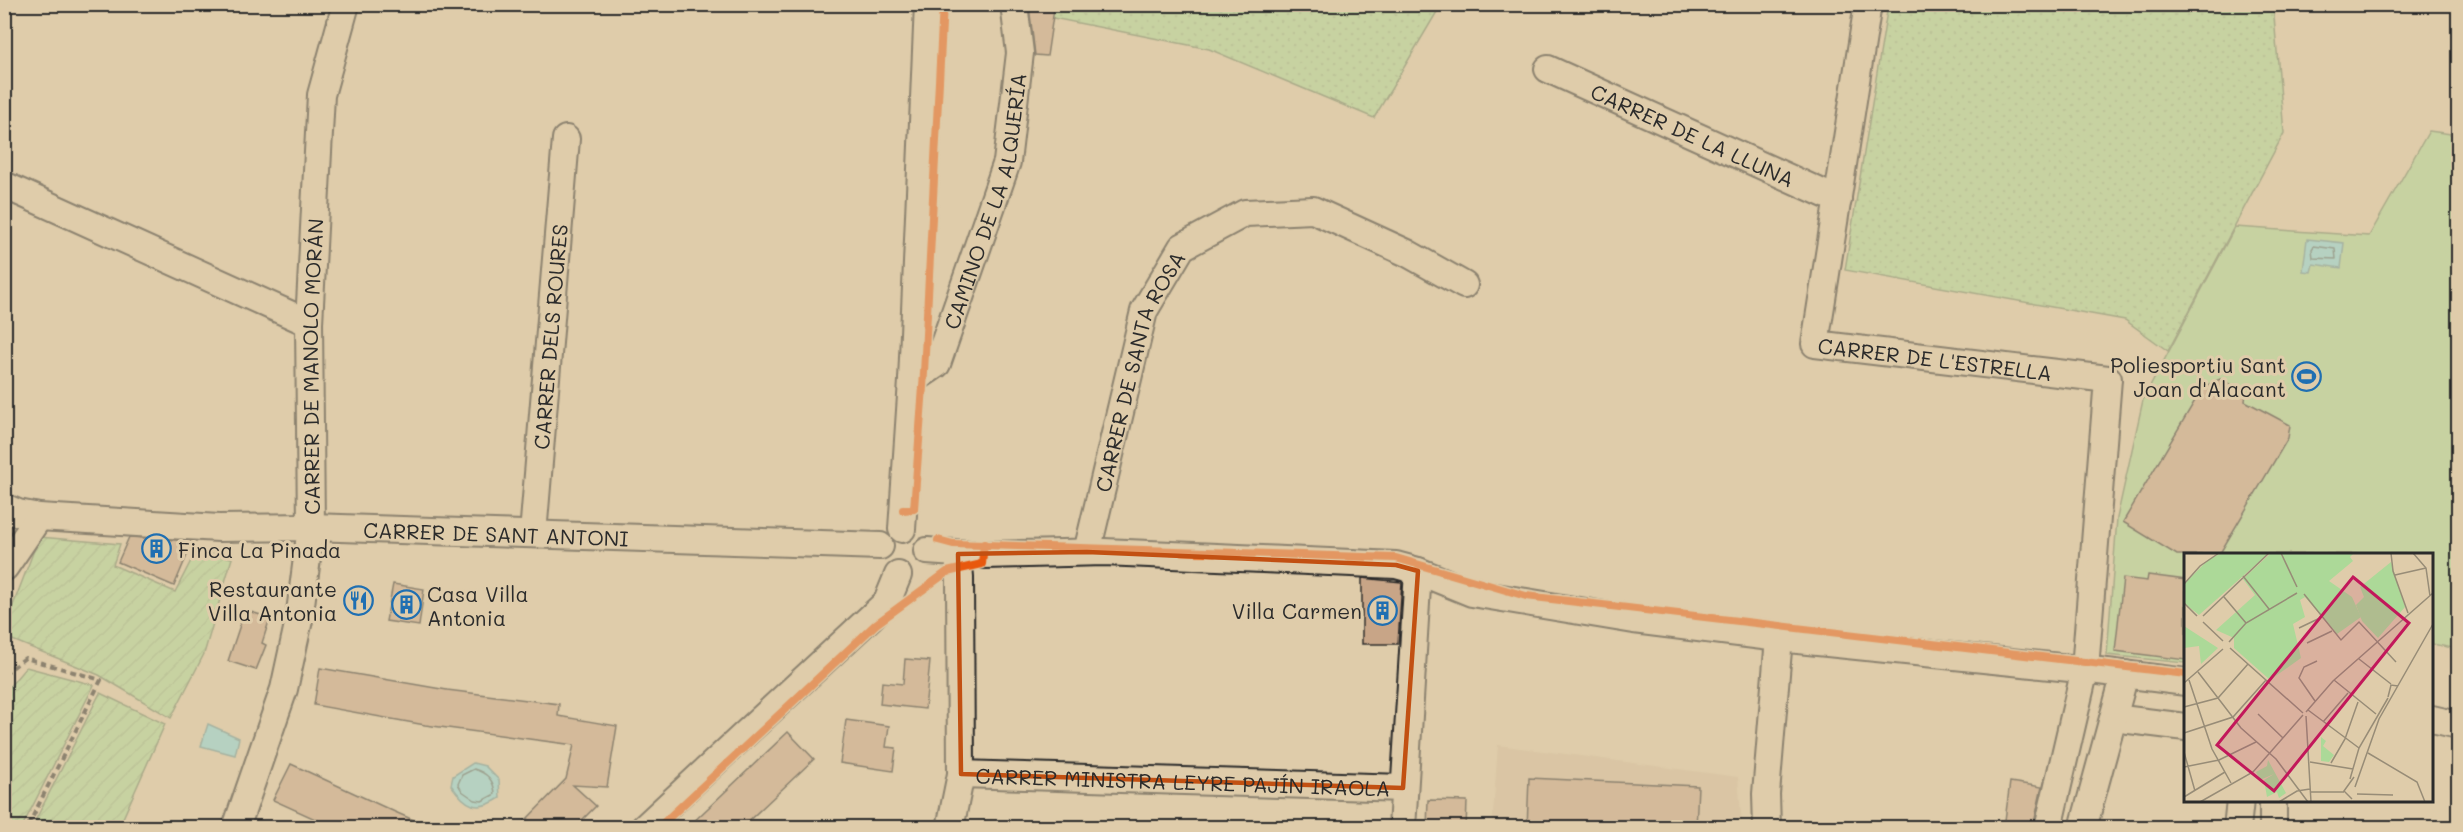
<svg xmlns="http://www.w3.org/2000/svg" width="2463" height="832" viewBox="0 0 2463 832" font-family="Mali,sans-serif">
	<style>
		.built { fill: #d5bd9e }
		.grass { fill: url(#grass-dots); stroke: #6c8262; stroke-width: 1.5 }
		.garden { fill: url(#garden-furrows); stroke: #6c8262; stroke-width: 1.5 }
		.pitch { fill: #acd998; stroke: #6c8262; stroke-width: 1.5 }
		.water { fill: #86d8dd; stroke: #629396; stroke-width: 1.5 }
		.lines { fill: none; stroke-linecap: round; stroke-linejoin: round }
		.shore { stroke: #4f7072; stroke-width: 1.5 }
		.building { fill: #c8a587; stroke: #2b2b2b; stroke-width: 1.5 }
		.minor-casing { stroke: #2b2b2b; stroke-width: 30 }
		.path { stroke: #2b2b2b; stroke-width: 4; stroke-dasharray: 6 4.5; stroke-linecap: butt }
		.minor { stroke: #dfccaa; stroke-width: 26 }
		.cycleway-casing { stroke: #dfccaa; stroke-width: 11 }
		.cycleway { stroke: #e8590c; stroke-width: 8 }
		.marked { fill: none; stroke: #c25012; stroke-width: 4.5; stroke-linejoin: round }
		.labels { text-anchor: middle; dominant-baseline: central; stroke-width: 6; stroke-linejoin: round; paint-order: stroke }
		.street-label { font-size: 21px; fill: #2b2b2b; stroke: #dfccaa }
		.poi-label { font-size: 21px; fill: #2b2b2b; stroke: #dfccaa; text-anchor: end }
		.inset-road { fill: none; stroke: #978c77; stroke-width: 1.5 }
		.view { fill: #c2185b; fill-opacity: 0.15; stroke: #c2185b; stroke-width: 3 }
		.inset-edge { fill: none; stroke: #2b2b2b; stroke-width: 3 }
	</style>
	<defs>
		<pattern id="grass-dots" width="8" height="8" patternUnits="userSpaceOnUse" patternTransform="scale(1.5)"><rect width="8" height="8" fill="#acd998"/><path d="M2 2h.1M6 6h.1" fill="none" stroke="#94ba83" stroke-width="1.8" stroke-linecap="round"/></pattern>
		<pattern id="garden-furrows" width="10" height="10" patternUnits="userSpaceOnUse" patternTransform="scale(1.5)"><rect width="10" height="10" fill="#acd998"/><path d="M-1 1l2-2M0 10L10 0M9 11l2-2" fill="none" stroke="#94ba83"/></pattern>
	</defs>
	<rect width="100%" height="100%" fill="#dfccaa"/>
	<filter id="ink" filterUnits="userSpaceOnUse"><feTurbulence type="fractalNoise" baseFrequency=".0167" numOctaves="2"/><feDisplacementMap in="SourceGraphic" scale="12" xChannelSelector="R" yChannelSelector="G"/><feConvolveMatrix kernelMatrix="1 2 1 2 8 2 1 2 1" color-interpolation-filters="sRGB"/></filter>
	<g filter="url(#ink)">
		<path class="built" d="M1498,745L1738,777L1742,827L1492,828Z"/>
		<g class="grass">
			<path d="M987,5H1441L1374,118L1209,49Z"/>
			<path d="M1888,5H2273L2284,133L2168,351L2125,320L1845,270Z"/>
		</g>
		<g class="garden">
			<path d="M39,537L120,544L113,565L175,592L196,551L232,558L204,654L171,718L99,675L5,637L4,629Z"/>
			<path d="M26,667L94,685L22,827H5V692Z"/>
			<path d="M100,693L165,724L119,827H32Z"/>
		</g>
		<path class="pitch" d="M2429,131L2458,135V649L2432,644V554H2186L2185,663L2107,655L2117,518L2143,400L2235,227L2369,236Z"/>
		<g class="water">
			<path d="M2307,239L2344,243L2341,268L2313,264L2311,272L2303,271Z"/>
			<path d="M208,724L239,738L235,755L201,746Z"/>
			<path d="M473,763L485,766L499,780L500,798C477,813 466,806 451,785L453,776Z"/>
		</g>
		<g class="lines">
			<g class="shore">
				<path d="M2314,246L2335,249L2336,259L2313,258L2312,249Z"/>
				<path d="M474,769C487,773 494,780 495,794L482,801L475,800L462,791L458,784L462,775Z"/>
			</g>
		</g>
		<g class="building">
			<path d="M1029,6L1054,9L1047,56L1035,55Z"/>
			<path d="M2220,379L2246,393L2245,401L2290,425L2288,438L2219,555H2177L2123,522L2203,387Z"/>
			<path d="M129,537L193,541L174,586L118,562Z"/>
			<path d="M2148,575L2186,580V660L2115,651L2123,578L2147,581Z"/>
			<path d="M1362,578L1402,582L1398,644H1362Z"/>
			<path d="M393,584L424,589L419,626L386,621Z"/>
			<path d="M245,610L270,618L262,643L266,645L256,670L228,661Z"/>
			<path d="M905,659L930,661L925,709L880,704L882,682L903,684Z"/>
			<path d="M320,668L447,690L559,704L558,716L617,726L607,787L573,785L596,806L574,828H518L566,779L574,745L425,725L314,705Z"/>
			<path d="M846,720L889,726L886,747L896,748L893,771L840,763Z"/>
			<path d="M788,732L814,759L741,828H687Z"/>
			<path d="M291,764L395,812L432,828H335L273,800Z"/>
			<path d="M1529,778L1698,786L1696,828H1527Z"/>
			<path d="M2010,782L2042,787L2033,828H2004Z"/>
			<path d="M1428,800L1467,801L1466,828H1427Z"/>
		</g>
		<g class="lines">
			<defs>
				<g id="minor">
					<path id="s1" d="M1868,4L1815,344L2108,379L2085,669L2048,828"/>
					<path id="s2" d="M1548,69L1838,200"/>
					<path d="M4,185L309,323"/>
					<path id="s3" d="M912,381L937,364L1007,162L1020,53L1014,4"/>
					<path id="s4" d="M4,507L18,513L39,517L219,528L311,527L880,546"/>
					<path d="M902,529L912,381L928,4"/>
					<path id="s5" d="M533,534L566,139"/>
					<path d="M927,551L984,555L1104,552L1396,565L1418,571L1472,593L1634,620L1779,638L2099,671L2186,682"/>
					<path id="s6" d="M1087,552L1144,311L1182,247L1245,213L1313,210L1407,253L1464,285"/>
					<path d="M5,567L39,517"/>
					<path d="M2113,718L2186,727"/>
					<path d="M2432,719L2458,725"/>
					<path id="s7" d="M961,774L1403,788"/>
					<path d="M2273,800V828"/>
					<path id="s8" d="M236,828L284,689L299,620L311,527L309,323L321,95L346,4"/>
					<path d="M644,828L887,602L898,575"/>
					<path d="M950,828L961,774L960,577L958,554"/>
					<path d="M1402,828L1418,571"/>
					<path d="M1767,828L1766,794L1779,638"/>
					<path d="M2086,828L2085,821L2125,674"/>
					<path d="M2237,828L2240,800"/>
				</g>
			</defs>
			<use href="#minor" class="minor-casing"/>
			<path class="path" d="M4,674L25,658L101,680L27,828"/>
			<use href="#minor" class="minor"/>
			<defs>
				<g id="cycleway">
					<path d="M903,510L914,509L924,373L943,4"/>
					<path d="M938,540L953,544L1396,558L1526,596L2186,674"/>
					<path d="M658,828L876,624L947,572L982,564L984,544"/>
				</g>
			</defs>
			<use href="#cycleway" class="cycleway-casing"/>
			<use href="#cycleway" class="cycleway"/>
		</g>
	</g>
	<path d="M0 0H2463V832H0ZM1087,552L1396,565L1418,571L1403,788L961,774L958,554Z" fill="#dfccaa" fill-opacity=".55" fill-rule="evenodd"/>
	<path class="marked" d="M1087,552L1396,565L1418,571L1403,788L961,774L958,554Z"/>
	<defs>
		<symbol id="stadium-ring" viewBox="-11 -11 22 22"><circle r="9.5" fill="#dfccaa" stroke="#1f6fb2" stroke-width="1.5"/><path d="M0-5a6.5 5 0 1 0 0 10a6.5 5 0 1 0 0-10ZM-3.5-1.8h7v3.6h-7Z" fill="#1f6fb2"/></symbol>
		<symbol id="building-ring" viewBox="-11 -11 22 22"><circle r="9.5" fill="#dfccaa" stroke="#1f6fb2" stroke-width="1.5"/><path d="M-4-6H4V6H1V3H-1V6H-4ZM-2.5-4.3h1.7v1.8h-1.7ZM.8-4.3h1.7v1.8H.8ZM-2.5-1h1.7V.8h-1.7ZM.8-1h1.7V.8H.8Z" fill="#1f6fb2"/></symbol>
		<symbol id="restaurant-ring" viewBox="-11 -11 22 22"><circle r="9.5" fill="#dfccaa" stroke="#1f6fb2" stroke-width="1.5"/><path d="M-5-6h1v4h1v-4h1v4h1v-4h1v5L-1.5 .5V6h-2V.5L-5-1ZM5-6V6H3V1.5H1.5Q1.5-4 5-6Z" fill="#1f6fb2"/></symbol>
	</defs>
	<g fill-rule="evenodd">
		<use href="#stadium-ring" x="2290" y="360" width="33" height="33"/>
		<use href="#building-ring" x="140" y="532" width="33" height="33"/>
		<use href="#restaurant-ring" x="342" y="584" width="33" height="33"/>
		<use href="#building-ring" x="390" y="588" width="33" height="33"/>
		<use href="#building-ring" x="1366" y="594" width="33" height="33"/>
	</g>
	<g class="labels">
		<g class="street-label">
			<text stroke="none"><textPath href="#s2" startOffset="159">CARRER DE LA LLUNA</textPath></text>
			<text stroke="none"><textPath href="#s3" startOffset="201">CAMINO DE LA ALQUERÍA</textPath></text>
			<text stroke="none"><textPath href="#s5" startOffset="198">CARRER DELS ROURES</textPath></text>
			<text stroke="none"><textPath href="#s1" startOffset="465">CARRER DE L'ESTRELLA</textPath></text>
			<text stroke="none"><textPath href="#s8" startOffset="472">CARRER DE MANOLO MORÁN</textPath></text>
			<text stroke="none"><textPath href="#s6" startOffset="189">CARRER DE SANTA ROSA</textPath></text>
			<text stroke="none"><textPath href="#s4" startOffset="494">CARRER DE SANT ANTONI</textPath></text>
			<text stroke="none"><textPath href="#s7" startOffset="222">CARRER MINISTRA LEYRE PAJÍN IRAOLA</textPath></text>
		</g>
		<g class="poi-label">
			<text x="2286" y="364">Poliesportiu Sant<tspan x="2286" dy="24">Joan d'Alacant</tspan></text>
			<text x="178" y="549" text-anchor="start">Finca La Pinada</text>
			<text x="337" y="588">Restaurante<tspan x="337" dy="24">Villa Antonia</tspan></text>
			<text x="427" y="593" text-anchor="start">Casa Villa<tspan x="427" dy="24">Antonia</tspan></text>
			<text x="1362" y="610">Villa Carmen</text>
		</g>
	</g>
	<g transform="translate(2184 553)">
		<rect width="249" height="249" fill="#dfccaa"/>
		<path d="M87,0H170L166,4L169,8L145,28L168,44L177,64L153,81L121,44L116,47L121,64L109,71L117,105L86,127L50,95V85L32,77L71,42L59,26ZM0,73L34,95L17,111L15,93L0,95Z" fill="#acd998"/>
		<path d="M38,0H85L15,62L0,50V31L25,6ZM137,184L142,188L139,193L150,202L145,209L137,208Z" fill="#acd998"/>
		<path d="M84,207L102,240L95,245L93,239L83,244L80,227L90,221L76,227L72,219L83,213Z" fill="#acd998"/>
		<path d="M207,9L221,54L194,85L178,68L172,52L180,44L176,34Z" fill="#acd998"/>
		<path class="inset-road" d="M97,0L113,34M207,0L209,18L224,60M229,0L242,15L246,43M211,22L242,15M59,23L85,56M0,31L16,13L35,0M120,41L157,87L175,69L212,109M40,44L62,70M0,50L13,63M19,63L85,0M19,69L39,88M115,75L136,65M45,89L62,70L113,40M123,90L148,78M46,95L119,160M175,106L207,131M14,119L57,175L92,206L124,249M5,127L28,196L47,230M150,127L192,161M0,130L39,96M204,144L207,132L214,133M131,148L115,125L120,114L133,108M0,154L34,145L64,111M124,157L175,195M122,159L149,128L249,40M74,161L99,185M122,163L127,249M139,169L164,140M0,180L49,164L82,127M0,199L11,238M184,200L233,229L241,249M126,209L169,216M147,210L161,186L174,149M0,214L35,207L72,189M166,226L175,195L204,145M171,234L195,166L249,71M126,239H160M173,241L209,242M0,244L41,219M168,246L160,238L170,224M16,249L69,219L119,162M95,249L113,238L126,236"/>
		<path class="view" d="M169,24L225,70L90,238L33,192Z"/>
		<rect width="249" height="249" class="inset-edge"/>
	</g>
	<rect width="2463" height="832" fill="none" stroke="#dfccaa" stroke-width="24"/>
	<rect x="12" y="12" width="2439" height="808" fill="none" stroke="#2b2b2b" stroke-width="2" filter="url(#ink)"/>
</svg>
